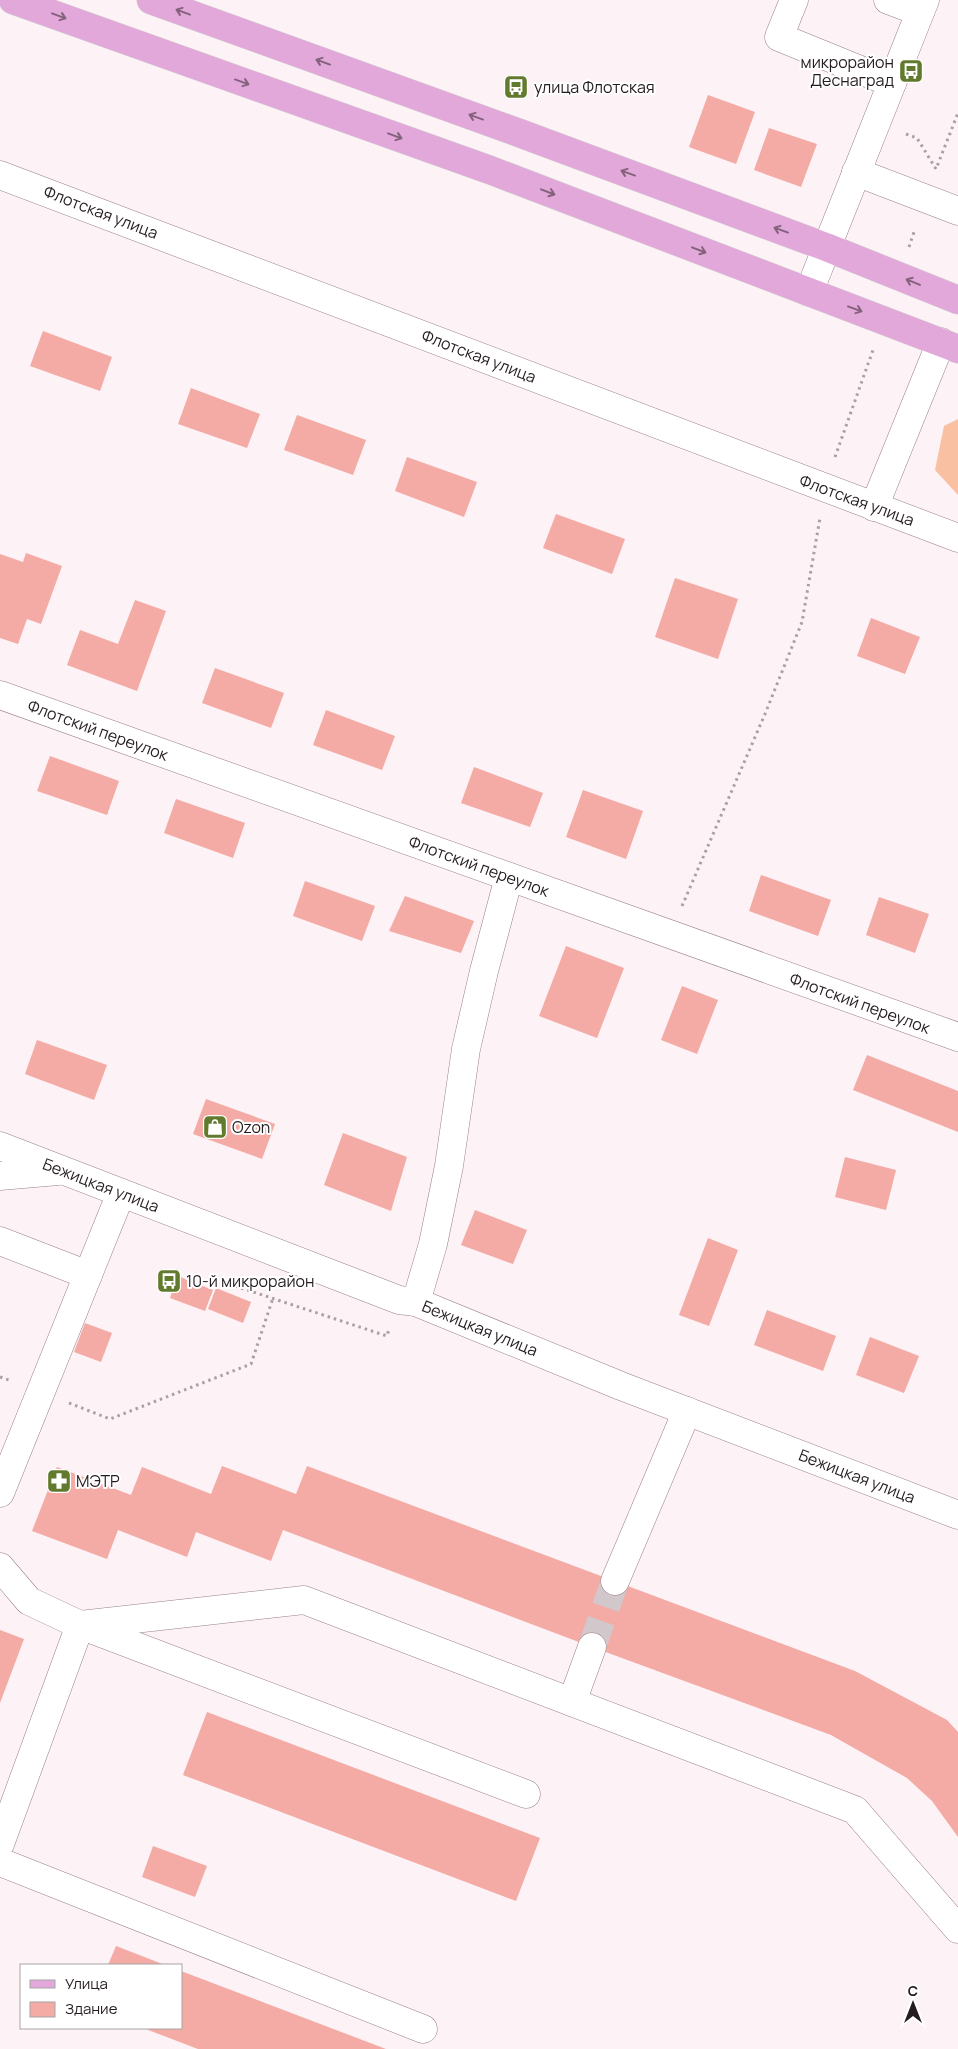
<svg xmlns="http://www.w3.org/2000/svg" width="958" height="2049" viewBox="0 0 958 2049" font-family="Manrope,sans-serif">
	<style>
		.green { fill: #f9c0a2 }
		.building { fill: #f4aaa5 }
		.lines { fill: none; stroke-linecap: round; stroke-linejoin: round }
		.minor-tunnel { stroke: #d2c7ca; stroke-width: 28; stroke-dasharray: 28 14; stroke-linecap: butt }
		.minor-casing { stroke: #998088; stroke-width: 29 }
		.major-casing { stroke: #d3d2d2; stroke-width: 29 }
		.path { stroke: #aaa0a3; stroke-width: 3; stroke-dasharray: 2.5 4; stroke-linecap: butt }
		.minor { stroke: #fff; stroke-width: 28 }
		.major { stroke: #e2a8da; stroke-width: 28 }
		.oneway { stroke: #84627c }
		.labels { text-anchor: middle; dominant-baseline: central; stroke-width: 4; stroke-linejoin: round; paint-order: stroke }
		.poi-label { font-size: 16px; fill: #251c1f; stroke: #fff; text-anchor: start }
		.street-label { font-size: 16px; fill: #251c1f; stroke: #fff }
	</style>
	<rect width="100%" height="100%" fill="#fdf2f5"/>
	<path class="green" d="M958,419V495L935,470L944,426Z"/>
	<g class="building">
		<path d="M708,95L755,112L736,164L689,147Z"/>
		<path d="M769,128L817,144L801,187L754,170Z"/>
		<path d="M43,331L112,357L100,391L30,366Z"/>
		<path d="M191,388L260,414L247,448L178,424Z"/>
		<path d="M297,415L366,440L353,475L284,450Z"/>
		<path d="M407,457L477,482L464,517L395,491Z"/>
		<path d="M556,514L625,539L612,574L543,548Z"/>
		<path d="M26,553L62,566L41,624L27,619L18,644L0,638V554L23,562Z"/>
		<path d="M675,578L738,599L718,659L655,637Z"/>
		<path d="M135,600L166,611L137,691L67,665L80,630L118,644Z"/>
		<path d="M871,618L920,637L905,674L857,656Z"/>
		<path d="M215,668L284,693L271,728L202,703Z"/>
		<path d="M326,710L395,736L382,770L313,745Z"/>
		<path d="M50,756L119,781L107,815L37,791Z"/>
		<path d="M474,767L543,793L530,827L461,803Z"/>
		<path d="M583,790L643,811L626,859L566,837Z"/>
		<path d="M176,799L245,823L233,858L164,833Z"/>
		<path d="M761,875L831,900L818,936L749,911Z"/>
		<path d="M305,881L375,906L362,941L293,916Z"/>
		<path d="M405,896L474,921L461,953L389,931Z"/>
		<path d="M879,897L929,914L915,953L866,935Z"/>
		<path d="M566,946L624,968L597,1038L539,1016Z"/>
		<path d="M682,986L718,1000L697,1054L661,1040Z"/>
		<path d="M37,1040L107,1065L94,1100L25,1074Z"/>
		<path d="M867,1055L958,1091V1132L853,1090Z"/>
		<path d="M206,1099L275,1124L262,1159L193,1134Z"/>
		<path d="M343,1133L407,1157L391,1211L324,1185Z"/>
		<path d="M845,1157L896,1170L886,1210L835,1197Z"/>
		<path d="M475,1210L527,1230L513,1264L461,1245Z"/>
		<path d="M708,1238L738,1250L709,1326L679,1315Z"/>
		<path d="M178,1276L213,1290L205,1311L170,1298Z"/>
		<path d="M216,1288L251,1302L243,1323L208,1309Z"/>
		<path d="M767,1310L836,1336L823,1371L754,1345Z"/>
		<path d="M85,1323L112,1333L101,1362L74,1352Z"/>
		<path d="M870,1337L919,1356L904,1393L856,1375Z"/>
		<path d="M222,1466L296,1494L307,1466L855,1671L947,1720L958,1732V1837L932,1801L907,1778L831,1735L592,1647L283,1530L271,1561L196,1532L187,1557L118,1530L107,1559L32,1531L57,1467L131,1495L142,1467L211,1494Z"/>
		<path d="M0,1630L24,1639L0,1703Z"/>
		<path d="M207,1712L540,1838L516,1901L183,1775Z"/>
		<path d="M153,1846L207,1866L195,1897L142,1877Z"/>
		<path d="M116,1946L165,1965H108Z"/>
		<path d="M181,1971L386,2049H198L143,2028H181Z"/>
	</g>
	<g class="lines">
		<path class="minor-tunnel" d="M592,1647L615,1581"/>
		<defs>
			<g id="minor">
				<path d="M794,0L779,37L892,83"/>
				<path d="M888,0L920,12"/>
				<path d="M856,172L958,211"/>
				<path d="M0,175L958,538"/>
				<path d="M809,292L925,0"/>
				<path d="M874,507L941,342"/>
				<path d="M0,695L958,1037"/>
				<path d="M0,1146L399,1300L416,1302L621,1386L958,1515"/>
				<path d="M0,1176L58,1171"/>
				<path d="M0,1241L88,1275"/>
				<path d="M416,1302L433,1244L449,1166L466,1049L484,971L509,877"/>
				<path d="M0,1493L121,1193"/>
				<path d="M0,1567L29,1601L80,1625L526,1794"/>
				<path d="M615,1581L687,1411"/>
				<path d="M572,1702L592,1647"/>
				<path d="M0,1844L80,1625L304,1600L855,1810L958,1929"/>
				<path d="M0,1862L423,2029"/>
			</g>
			<g id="major">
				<path d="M13,0L490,170L958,349"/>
				<path d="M151,0L522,134L826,247L958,300"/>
			</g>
		</defs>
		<use href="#minor" class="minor-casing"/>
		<use href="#major" class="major-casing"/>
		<g class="path">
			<path d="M906,134L917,138L936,169L958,113"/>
			<path d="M909,247L915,229"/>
			<path d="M835,457L873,350"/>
			<path d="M682,906L765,714L802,622L820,518"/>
			<path d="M235,1286L387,1336L389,1329"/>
			<path d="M0,1377L12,1381"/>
			<path d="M69,1403L110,1419L251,1364L273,1298"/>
		</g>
		<use href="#minor" class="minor"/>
		<use href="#major" class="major"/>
	</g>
	<defs><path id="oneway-shaft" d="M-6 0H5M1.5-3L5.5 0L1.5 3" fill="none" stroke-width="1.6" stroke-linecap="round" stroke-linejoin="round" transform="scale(1.25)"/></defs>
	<g class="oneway">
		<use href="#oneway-shaft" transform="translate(183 12) rotate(-160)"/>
		<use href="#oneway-shaft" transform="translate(59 16) rotate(20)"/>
		<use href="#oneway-shaft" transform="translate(323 62) rotate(-160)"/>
		<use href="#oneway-shaft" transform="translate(242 82) rotate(20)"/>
		<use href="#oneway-shaft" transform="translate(476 117) rotate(-160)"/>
		<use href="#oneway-shaft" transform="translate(395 136) rotate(20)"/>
		<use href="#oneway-shaft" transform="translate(628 173) rotate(-160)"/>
		<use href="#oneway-shaft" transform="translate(548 192) rotate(21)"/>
		<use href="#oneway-shaft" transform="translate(781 230) rotate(-160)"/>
		<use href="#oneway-shaft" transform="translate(699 250) rotate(21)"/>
		<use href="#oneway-shaft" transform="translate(913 282) rotate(-158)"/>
		<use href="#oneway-shaft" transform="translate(855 309) rotate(20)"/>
	</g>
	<defs>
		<symbol id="bus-square" viewBox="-11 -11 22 22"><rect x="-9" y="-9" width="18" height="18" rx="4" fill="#627a2d" stroke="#fff"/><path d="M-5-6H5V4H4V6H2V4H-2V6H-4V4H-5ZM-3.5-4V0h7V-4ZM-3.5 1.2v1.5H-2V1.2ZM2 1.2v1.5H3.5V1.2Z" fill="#fff"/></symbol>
		<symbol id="shop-square" viewBox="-11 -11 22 22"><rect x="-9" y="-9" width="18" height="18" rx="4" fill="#627a2d" stroke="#fff"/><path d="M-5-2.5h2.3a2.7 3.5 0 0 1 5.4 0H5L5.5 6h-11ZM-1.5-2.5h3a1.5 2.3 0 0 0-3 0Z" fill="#fff"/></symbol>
		<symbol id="pharmacy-square" viewBox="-11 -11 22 22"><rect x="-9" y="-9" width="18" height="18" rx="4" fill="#627a2d" stroke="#fff"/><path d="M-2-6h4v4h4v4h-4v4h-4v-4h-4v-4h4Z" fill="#fff"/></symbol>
	</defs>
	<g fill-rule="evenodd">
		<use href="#bus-square" x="897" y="57" width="28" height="28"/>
		<use href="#bus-square" x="502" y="73" width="28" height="28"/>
		<use href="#shop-square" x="201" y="1113" width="28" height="28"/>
		<use href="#bus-square" x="155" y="1267" width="28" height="28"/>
		<use href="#pharmacy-square" x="45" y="1467" width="28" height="28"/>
	</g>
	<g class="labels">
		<g class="poi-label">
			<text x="894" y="62" text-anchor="end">микрорайон<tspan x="894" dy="18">Деснаград</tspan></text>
			<text x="534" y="87">улица Флотская</text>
			<text x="232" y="1127">Ozon</text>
			<text x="186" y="1281">10-й микрорайон</text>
			<text x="76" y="1481">МЭТР</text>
		</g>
		<g class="street-label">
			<text transform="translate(101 212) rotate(21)">Флотская улица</text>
			<text transform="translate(479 356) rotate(21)">Флотская улица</text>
			<text transform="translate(857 500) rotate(20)">Флотская улица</text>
			<text transform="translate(98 730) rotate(20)">Флотский переулок</text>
			<text transform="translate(479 866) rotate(20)">Флотский переулок</text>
			<text transform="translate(860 1003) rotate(20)">Флотский переулок</text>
			<text transform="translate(101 1185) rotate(21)">Бежицкая улица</text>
			<text transform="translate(480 1328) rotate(22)">Бежицкая улица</text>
			<text transform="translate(857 1476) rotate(21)">Бежицкая улица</text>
		</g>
	</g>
	<rect x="20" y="1964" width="162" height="65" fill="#ffffff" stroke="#a8a4a5"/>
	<rect x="30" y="1980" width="25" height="8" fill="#e2a8da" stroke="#a8a4a5"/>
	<text x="65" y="1989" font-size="15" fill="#251c1f">Улица</text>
	<rect x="30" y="2002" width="25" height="15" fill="#f4aaa5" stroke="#a8a4a5"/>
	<text x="65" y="2014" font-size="15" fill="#251c1f">Здание</text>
	<g transform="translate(913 2004)" stroke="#ffffff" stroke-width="4" paint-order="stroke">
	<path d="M0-4L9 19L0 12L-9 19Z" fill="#251c1f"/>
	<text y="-8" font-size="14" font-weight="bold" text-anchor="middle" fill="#251c1f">С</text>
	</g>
</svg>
